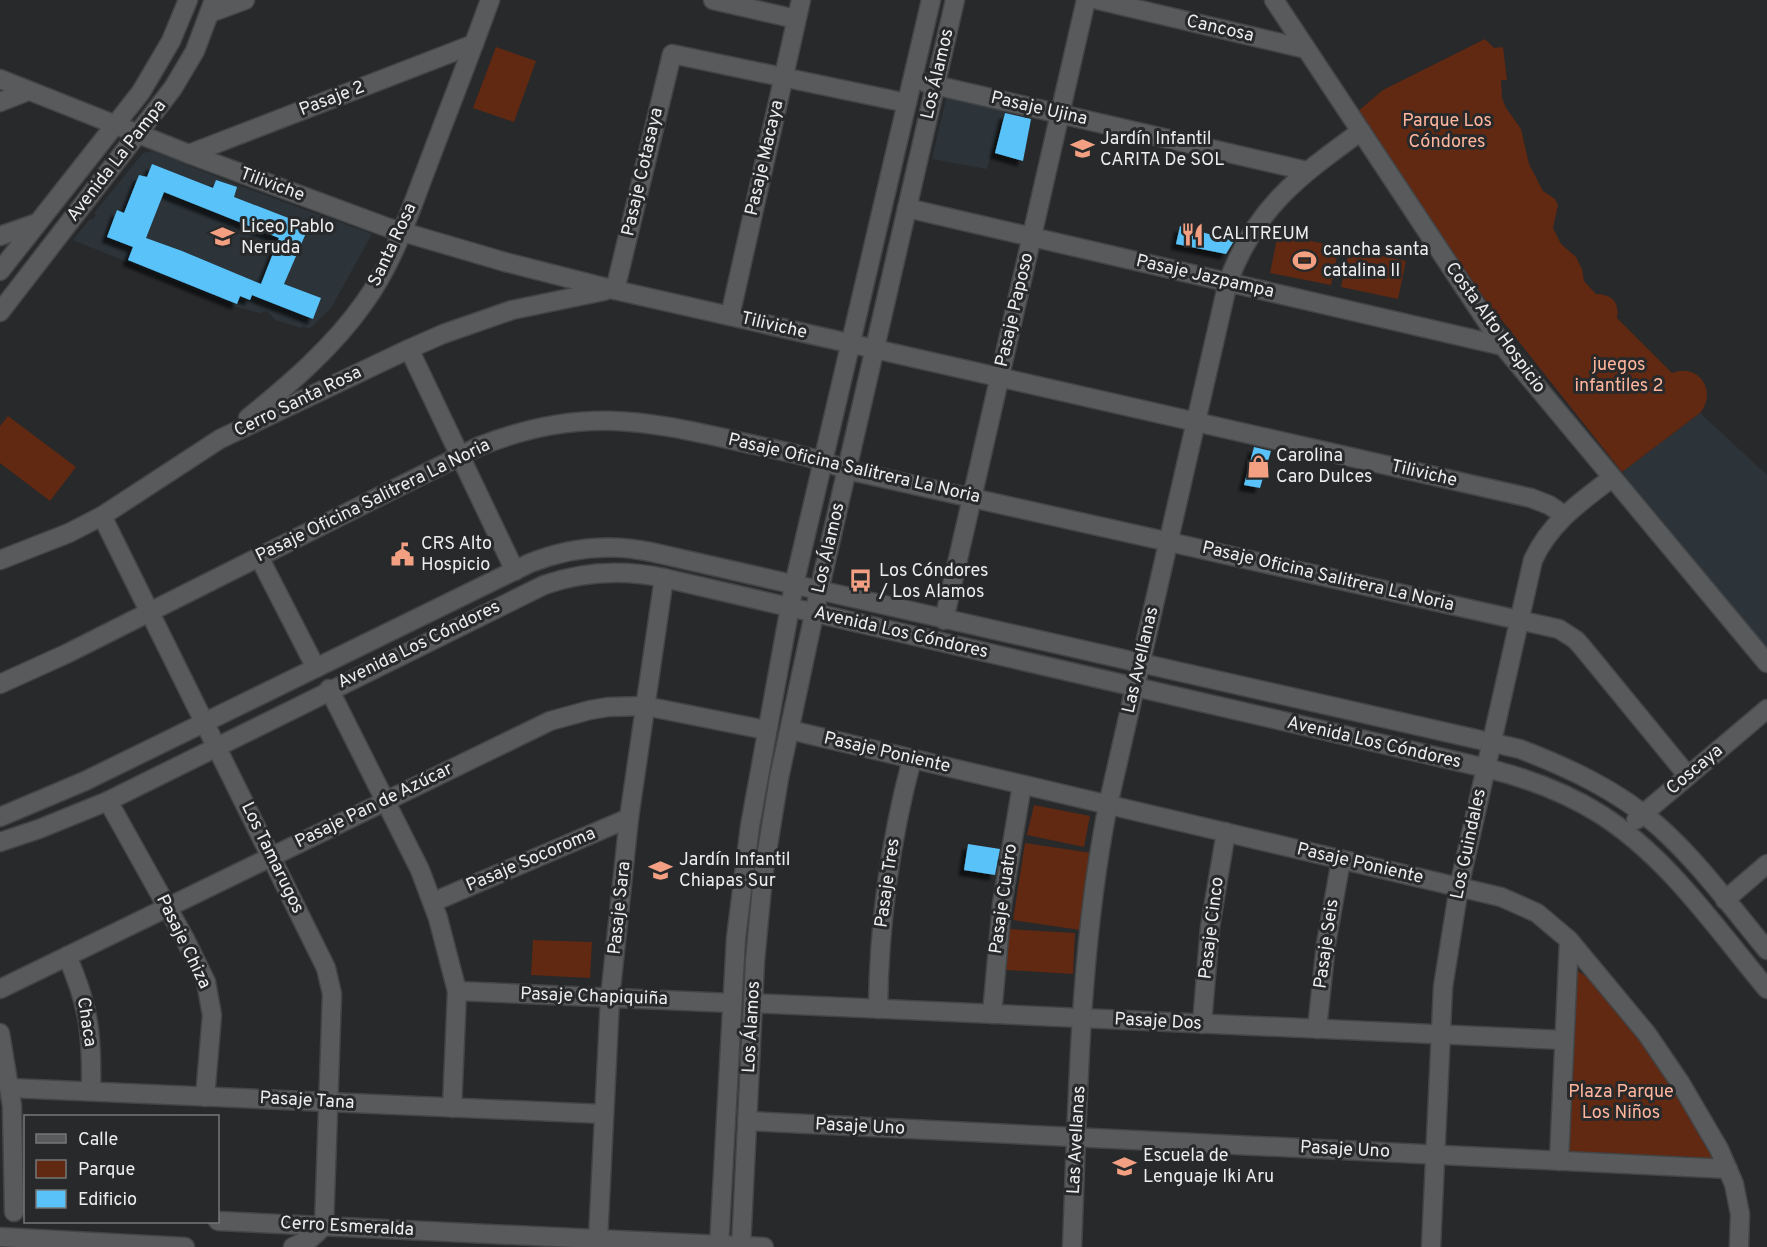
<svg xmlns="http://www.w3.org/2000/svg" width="1767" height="1247" viewBox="0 0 1767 1247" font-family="Overpass,sans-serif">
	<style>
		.built { fill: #2c343a }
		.green { fill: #612812 }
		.building { fill: #58c2f9; fill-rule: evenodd; filter: url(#shadow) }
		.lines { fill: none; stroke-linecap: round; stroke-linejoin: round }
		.minor-casing { stroke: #424446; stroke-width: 21 }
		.minor { stroke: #595a5b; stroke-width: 18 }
		.labels { text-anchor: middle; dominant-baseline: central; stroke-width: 6; stroke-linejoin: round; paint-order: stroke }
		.street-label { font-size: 18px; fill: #ebedee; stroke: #27292b }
		.park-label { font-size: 18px; fill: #ffb69c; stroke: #27292b }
		.poi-label { font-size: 18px; fill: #ebedee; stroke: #27292b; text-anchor: start }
	</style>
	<defs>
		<filter id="shadow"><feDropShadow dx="-5.5" dy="5.5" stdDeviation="1.5" flood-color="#0009"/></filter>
	</defs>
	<rect width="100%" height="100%" fill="#27292b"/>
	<g class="built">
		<path d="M947,95L1005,110L987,169L932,159Z"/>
		<path d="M152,151L240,186L372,234L331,308L309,329L303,326L301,328L275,320L267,311L260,313L237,307L73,240L90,219L92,220L96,215L94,213L143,153Z"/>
		<path d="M1700,413L1767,475V648L1622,472Z"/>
	</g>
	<g class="green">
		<path d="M1485,39L1494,48L1503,47L1507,80H1501L1502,98L1506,108L1521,129L1529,164L1543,191L1555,199L1558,205L1553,228L1561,244L1576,257L1582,269L1584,281L1596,294C1611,294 1620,302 1617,318L1672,373C1699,362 1718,392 1700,413L1622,472L1485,299L1357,112L1383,90Z"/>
		<path d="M496,47L536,61L514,122L473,108Z"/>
		<path d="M1278,234L1339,247L1331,285L1270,273Z"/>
		<path d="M1349,249L1406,261L1398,299L1341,287Z"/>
		<path d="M8,416L76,467L50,501L0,463V426Z"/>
		<path d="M1034,805L1090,816L1084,847L1027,835Z"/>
		<path d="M1025,843L1092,853L1080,930L1013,920Z"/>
		<path d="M1009,929L1075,933L1073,974L1006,970Z"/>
		<path d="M533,940L592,942L590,978L531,975Z"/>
		<path d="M1578,971L1590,979L1634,1028L1694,1115L1714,1161L1567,1153L1576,978Z"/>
	</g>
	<g class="building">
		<path d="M1005,113L1031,119L1023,161L995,153Z"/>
		<path d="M152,164L213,188L216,180L237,187L234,197L309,226L284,284L321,298L313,319L252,295L250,300L240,296L237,304L128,260L133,247L107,237L117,210L124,213L139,175L147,177ZM164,192L279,238L261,284L182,251L146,238Z"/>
		<path d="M1180,226L1234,241L1226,254L1176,244Z"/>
		<path d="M1254,447L1271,451L1260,488L1244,485Z"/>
		<path d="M968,844L1000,849L995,875L964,870Z"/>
	</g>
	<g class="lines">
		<defs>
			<g id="minor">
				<path d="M713,0L796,19"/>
				<path d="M1098,0L1306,49"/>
				<path d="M1274,0L1503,346L1767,663"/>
				<path d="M210,13L245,0"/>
				<path d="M0,79L189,154L389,228L505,262L615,290L1531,498L1549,505L1564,515"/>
				<path d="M926,83L1307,171"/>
				<path d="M0,102L28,91"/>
				<path d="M189,154L474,44"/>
				<path d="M907,208L1503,346"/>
				<path d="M0,236L37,223"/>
				<path d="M0,271L141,92L171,41L188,0"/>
				<path d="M615,290L672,54L907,103"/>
				<path d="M0,312L173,88L195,51L214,0"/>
				<path d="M730,316L801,0"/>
				<path d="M409,349L515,571"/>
				<path d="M248,418C290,384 333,347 364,303C394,262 409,213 427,167C448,111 470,56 490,0"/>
				<path d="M102,516L326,968L332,994L324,1226"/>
				<path d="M259,557L316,668"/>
				<path d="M0,560L69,533L102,516L220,439L409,349L443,334L512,310L604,291"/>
				<path d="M944,620L1086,0"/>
				<path d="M0,684L66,654L480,446C580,407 640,419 741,442C777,450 813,456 847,470L1559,629L1576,640L1583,648L1688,776"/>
				<path d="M329,689L420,870L438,918L457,991L452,1108"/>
				<path d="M790,730L1501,897L1537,913L1569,940L1647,1034L1681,1084L1719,1149L1734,1184L1740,1214L1739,1247"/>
				<path d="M108,801L185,939L206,982L212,1015L205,1097"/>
				<path d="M0,817L85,781L530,563C570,547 609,543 651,552L1520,749C1569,768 1617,790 1657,825C1698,861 1732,908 1767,950"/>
				<path d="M1636,820L1767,709"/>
				<path d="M0,842L39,829L108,801L544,585C584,571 622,569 664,578L1486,768C1527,778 1565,792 1600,814C1668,857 1716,928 1767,989"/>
				<path d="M1725,900L1767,864"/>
				<path d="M433,902L629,818"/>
				<path d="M67,956C90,1008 92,1036 91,1091"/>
				<path d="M0,989L550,721L590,710L608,707L645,706L766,730"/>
				<path d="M457,991L732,1003"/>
				<path d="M753,1003L1564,1040"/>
				<path d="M878,1009C879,924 890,841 912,759"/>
				<path d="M992,1014L1002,904L1022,785"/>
				<path d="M1202,1024L1210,927L1226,832"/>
				<path d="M1317,1029L1326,944L1341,860"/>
				<path d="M0,1033L12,1106L14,1212"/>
				<path d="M10,1088L604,1114"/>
				<path d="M747,1121L1728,1169"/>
				<path d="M1559,1161L1569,940"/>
				<path d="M218,1221L764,1247"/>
				<path d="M0,1237L185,1247"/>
				<path d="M598,1239L610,998L629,818L664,578"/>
				<path d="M293,1247L310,1239L324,1226"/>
				<path d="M719,1247L736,938L750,826L794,585L931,0"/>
				<path d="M741,1247L755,961L763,876L779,778L819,591L955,0"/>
				<path d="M1072,1247C1078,1099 1079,951 1108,805L1228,282C1256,207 1298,177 1361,131"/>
				<path d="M1431,1247L1443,987L1459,887L1533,560C1550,523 1580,502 1612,478"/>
			</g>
		</defs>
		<use href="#minor" class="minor-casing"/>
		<use href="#minor" class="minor"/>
	</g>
	<defs>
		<symbol id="school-bare" viewBox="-9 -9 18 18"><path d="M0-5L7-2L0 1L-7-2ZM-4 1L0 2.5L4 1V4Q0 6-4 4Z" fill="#f3a082" stroke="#27292b" stroke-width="2.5" paint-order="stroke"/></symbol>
		<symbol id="restaurant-bare" viewBox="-9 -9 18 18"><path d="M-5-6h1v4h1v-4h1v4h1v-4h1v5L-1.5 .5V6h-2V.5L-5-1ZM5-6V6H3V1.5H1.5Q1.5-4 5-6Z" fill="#f3a082" stroke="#27292b" stroke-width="2.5" paint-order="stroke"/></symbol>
		<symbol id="stadium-bare" viewBox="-9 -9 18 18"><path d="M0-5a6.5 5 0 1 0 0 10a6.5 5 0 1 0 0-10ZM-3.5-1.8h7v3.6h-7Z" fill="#f3a082" stroke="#27292b" stroke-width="2.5" paint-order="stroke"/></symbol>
		<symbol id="shop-bare" viewBox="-9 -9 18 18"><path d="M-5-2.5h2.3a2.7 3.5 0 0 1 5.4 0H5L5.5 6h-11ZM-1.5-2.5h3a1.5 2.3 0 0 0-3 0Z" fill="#f3a082" stroke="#27292b" stroke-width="2.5" paint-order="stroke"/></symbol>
		<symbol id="civic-bare" viewBox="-9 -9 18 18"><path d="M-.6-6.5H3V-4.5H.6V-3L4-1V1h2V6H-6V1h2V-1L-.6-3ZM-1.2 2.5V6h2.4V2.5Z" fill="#f3a082" stroke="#27292b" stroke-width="2.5" paint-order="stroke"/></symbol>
		<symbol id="bus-bare" viewBox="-9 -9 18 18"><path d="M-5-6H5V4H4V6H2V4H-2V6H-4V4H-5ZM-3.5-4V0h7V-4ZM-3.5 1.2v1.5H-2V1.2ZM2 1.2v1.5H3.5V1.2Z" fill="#f3a082" stroke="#27292b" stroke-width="2.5" paint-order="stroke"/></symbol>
	</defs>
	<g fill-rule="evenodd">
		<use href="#school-bare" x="1066" y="132" width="33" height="33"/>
		<use href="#restaurant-bare" x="1176" y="218" width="33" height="33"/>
		<use href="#school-bare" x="206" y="220" width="33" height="33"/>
		<use href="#stadium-bare" x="1288" y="244" width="33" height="33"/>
		<use href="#shop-bare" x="1242" y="450" width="33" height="33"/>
		<use href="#civic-bare" x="386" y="538" width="33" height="33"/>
		<use href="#bus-bare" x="844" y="564" width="33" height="33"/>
		<use href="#school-bare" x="644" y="854" width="33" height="33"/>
		<use href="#school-bare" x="1108" y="1150" width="33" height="33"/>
	</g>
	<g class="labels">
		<g class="street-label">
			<text transform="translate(1220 29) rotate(13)">Cancosa</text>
			<text transform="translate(938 74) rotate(-77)">Los Álamos</text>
			<text transform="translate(332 99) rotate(-21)">Pasaje 2</text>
			<text transform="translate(1039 109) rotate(13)">Pasaje Ujina</text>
			<text transform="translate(765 158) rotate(-77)">Pasaje Macaya</text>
			<text transform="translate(117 161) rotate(-52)">Avenida La Pampa</text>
			<text transform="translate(643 172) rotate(-77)">Pasaje Cotasaya</text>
			<text transform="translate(272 185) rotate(20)">Tiliviche</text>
			<text transform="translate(393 245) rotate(-65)">Santa Rosa</text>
			<text transform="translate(1205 277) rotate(13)">Pasaje Jazpampa</text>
			<text transform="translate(1015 310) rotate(-77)">Pasaje Paposo</text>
			<text transform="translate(774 326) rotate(13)">Tiliviche</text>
			<text transform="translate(1495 328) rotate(54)">Costa Alto Hospicio</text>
			<text transform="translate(298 402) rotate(-26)">Cerro Santa Rosa</text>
			<text transform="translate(854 469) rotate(13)">Pasaje Oficina Salitrera La Noria</text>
			<text transform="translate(1424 474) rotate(13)">Tiliviche</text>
			<text transform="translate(373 501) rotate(-26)">Pasaje Oficina Salitrera La Noria</text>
			<text transform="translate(829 548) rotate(-77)">Los Álamos</text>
			<text transform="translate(1328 577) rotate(13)">Pasaje Oficina Salitrera La Noria</text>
			<text transform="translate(901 633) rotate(13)">Avenida Los Cóndores</text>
			<text transform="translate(419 645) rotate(-26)">Avenida Los Cóndores</text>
			<text transform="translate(1141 660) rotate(-77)">Las Avellanas</text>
			<text transform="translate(1374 743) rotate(13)">Avenida Los Cóndores</text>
			<text transform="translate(887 753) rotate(13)">Pasaje Poniente</text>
			<text transform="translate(1695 770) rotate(-40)">Coscaya</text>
			<text transform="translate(374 806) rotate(-26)">Pasaje Pan de Azúcar</text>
			<text transform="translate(1469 844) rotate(-78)">Los Guindales</text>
			<text transform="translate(272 858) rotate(64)">Los Tamarugos</text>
			<text transform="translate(531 860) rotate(-23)">Pasaje Socoroma</text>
			<text transform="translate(1360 864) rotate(13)">Pasaje Poniente</text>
			<text transform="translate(888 883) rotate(-82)">Pasaje Tres</text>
			<text transform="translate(1004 899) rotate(-82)">Pasaje Cuatro</text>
			<text transform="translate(620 908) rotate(-84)">Pasaje Sara</text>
			<text transform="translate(1212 928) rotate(-83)">Pasaje Cinco</text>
			<text transform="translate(183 942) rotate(64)">Pasaje Chiza</text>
			<text transform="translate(1327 944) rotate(-82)">Pasaje Seis</text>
			<text transform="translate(594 997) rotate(2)">Pasaje Chapiquiña</text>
			<text transform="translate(86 1022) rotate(81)">Chaca</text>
			<text transform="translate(1158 1022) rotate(3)">Pasaje Dos</text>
			<text transform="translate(752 1027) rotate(-87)">Los Álamos</text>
			<text transform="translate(307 1101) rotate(3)">Pasaje Tana</text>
			<text transform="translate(860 1127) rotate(3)">Pasaje Uno</text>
			<text transform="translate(1077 1140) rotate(-87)">Las Avellanas</text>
			<text transform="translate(1345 1150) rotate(3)">Pasaje Uno</text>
			<text transform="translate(347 1227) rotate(3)">Cerro Esmeralda</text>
		</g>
		<g class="park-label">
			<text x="1447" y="121">Parque Los<tspan x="1447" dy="21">Cóndores</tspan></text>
			<text x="1619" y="365">juegos<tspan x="1619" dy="21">infantiles 2</tspan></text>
			<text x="1621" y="1092">Plaza Parque<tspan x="1621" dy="21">Los Niños</tspan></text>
		</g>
		<g class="poi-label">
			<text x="1100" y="139">Jardín Infantil<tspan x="1100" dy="21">CARITA De SOL</tspan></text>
			<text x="241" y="227">Liceo Pablo<tspan x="241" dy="21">Neruda</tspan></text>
			<text x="1211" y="234">CALITREUM</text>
			<text x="1323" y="250">cancha santa<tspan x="1323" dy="21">catalina II</tspan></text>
			<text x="1276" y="456">Carolina<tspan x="1276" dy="21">Caro Dulces</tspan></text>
			<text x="421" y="544">CRS Alto<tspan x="421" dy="21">Hospicio</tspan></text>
			<text x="879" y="571">Los Cóndores<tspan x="879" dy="21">/ Los Alamos</tspan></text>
			<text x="679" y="860">Jardín Infantil<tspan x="679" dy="21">Chiapas Sur</tspan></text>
			<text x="1143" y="1156">Escuela de<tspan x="1143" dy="21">Lenguaje Iki Aru</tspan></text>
		</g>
	</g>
	<rect x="24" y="1115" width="195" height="108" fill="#27292b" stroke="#757779" stroke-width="1.5"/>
	<rect x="36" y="1134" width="30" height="9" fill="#595a5b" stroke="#757779" stroke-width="1.5"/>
	<text x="78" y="1145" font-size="18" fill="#ebedee">Calle</text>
	<rect x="36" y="1160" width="30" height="18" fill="#612812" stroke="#757779" stroke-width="1.5"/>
	<text x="78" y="1175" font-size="18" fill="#ebedee">Parque</text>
	<rect x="36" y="1190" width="30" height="18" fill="#58c2f9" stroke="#757779" stroke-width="1.5"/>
	<text x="78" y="1205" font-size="18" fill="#ebedee">Edificio</text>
</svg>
